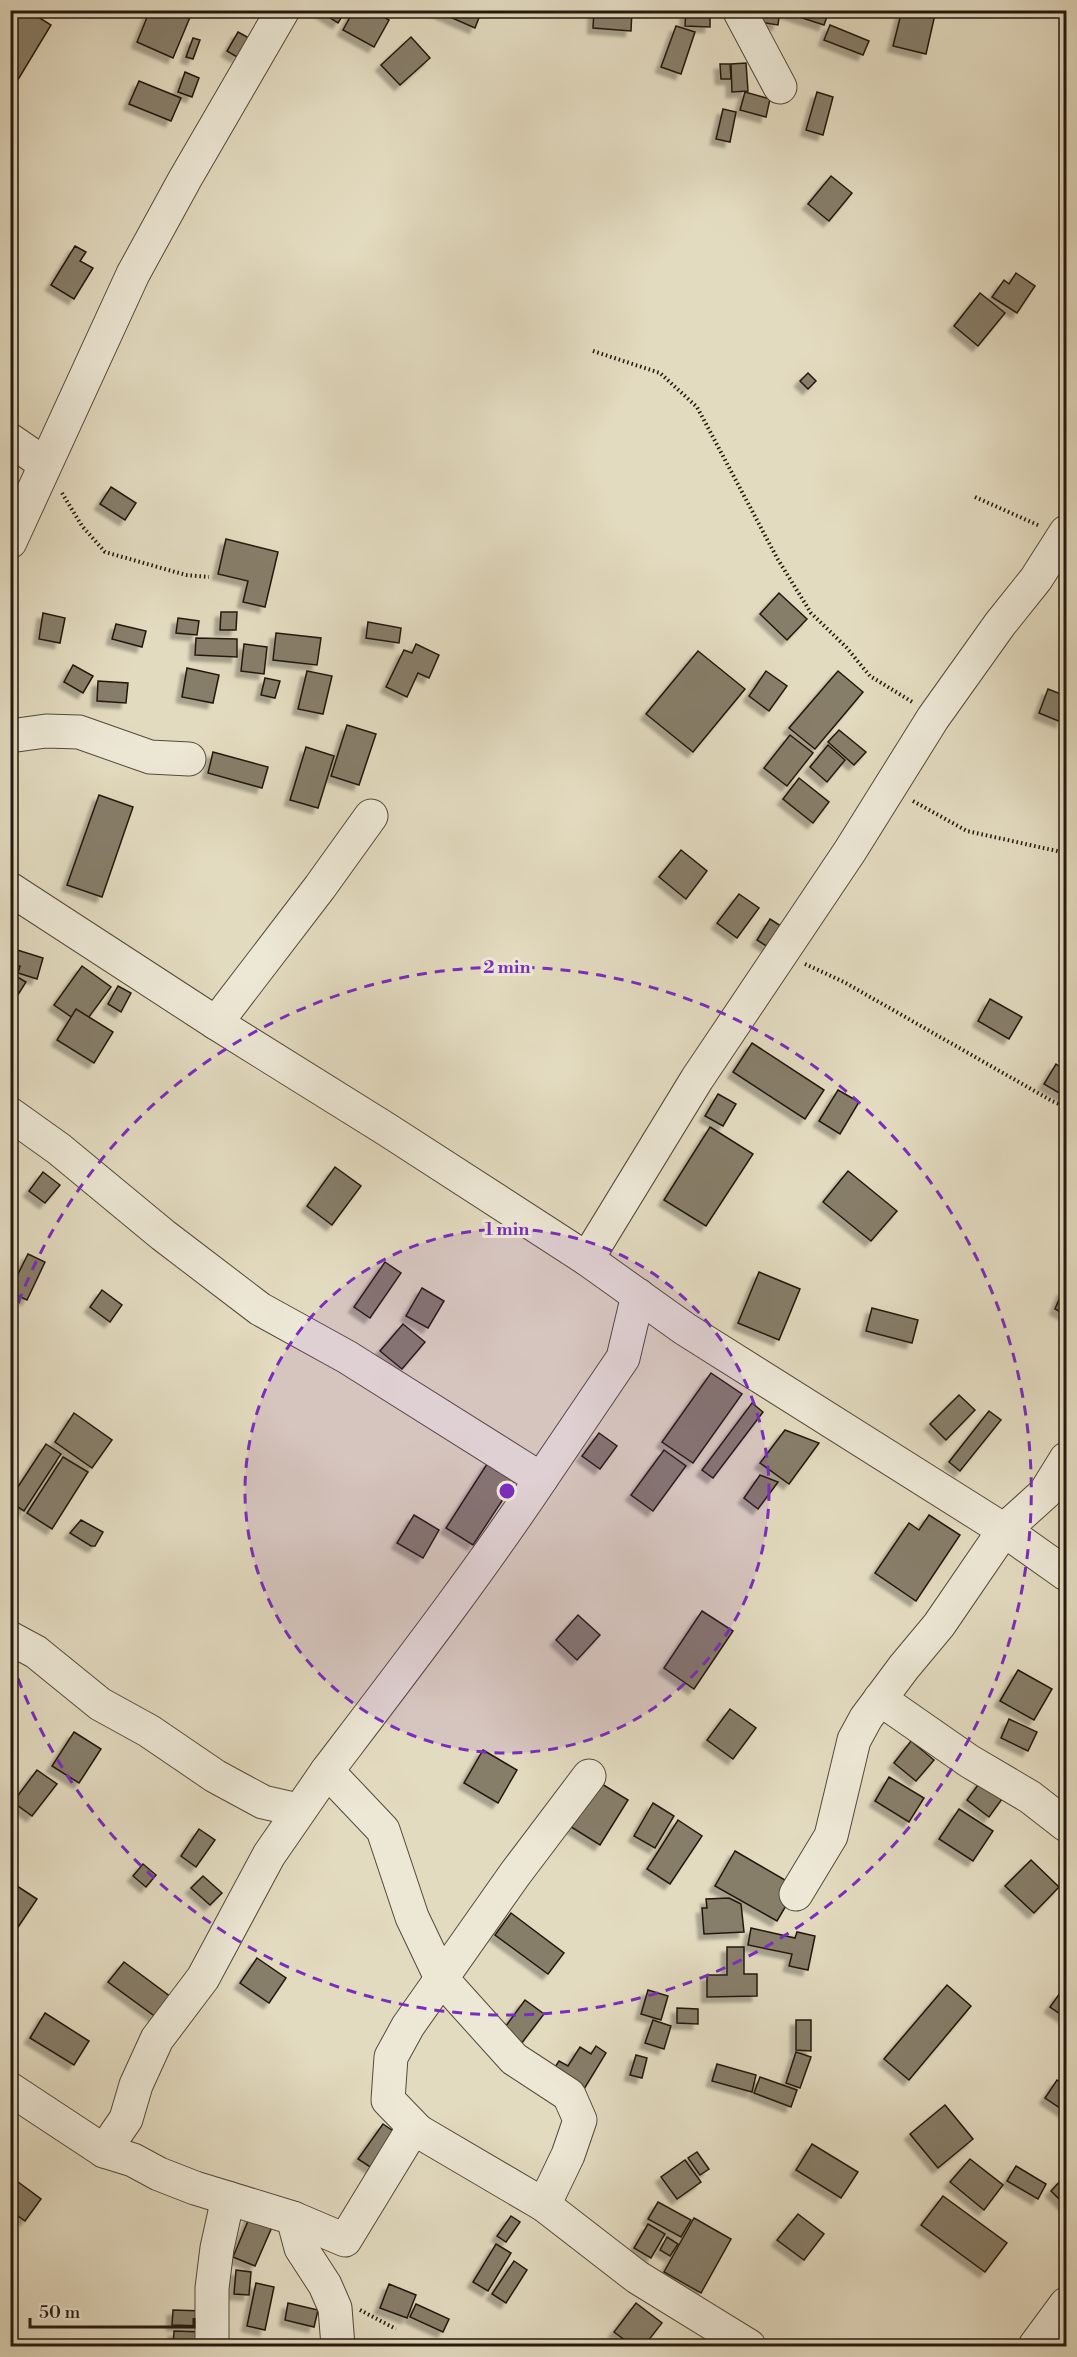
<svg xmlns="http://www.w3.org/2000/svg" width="1077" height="2357" viewBox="0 0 1077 2357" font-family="'Libre Bodoni',serif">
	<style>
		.building { fill: #877e6b; stroke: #24190e; stroke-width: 1.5; filter: url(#shadow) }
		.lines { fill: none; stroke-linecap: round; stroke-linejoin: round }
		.minor-casing { stroke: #544a3a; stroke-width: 35 }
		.path { stroke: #24190e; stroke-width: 4; stroke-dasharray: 1.5 3; stroke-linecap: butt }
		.minor { stroke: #ede8d6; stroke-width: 33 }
		.ring { fill: none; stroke: #7b2cbf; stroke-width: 3; stroke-dasharray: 10 8 }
		.centre { fill: #7b2cbf; stroke: #ede8d6; stroke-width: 3 }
		.ring-label { font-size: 18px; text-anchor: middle; font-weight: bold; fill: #7b2cbf; stroke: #ede8d6; stroke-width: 6; stroke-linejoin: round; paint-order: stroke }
	</style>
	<defs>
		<filter id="shadow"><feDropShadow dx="-5.5" dy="5.5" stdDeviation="1.5" flood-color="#0004"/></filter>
	</defs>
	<rect width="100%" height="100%" fill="#e3dbc0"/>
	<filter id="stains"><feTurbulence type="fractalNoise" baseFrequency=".00333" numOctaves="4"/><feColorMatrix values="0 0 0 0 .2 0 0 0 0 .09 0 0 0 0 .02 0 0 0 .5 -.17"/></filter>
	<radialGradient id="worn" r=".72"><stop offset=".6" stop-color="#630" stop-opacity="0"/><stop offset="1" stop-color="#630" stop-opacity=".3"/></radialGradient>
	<g class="building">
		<path d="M10,10H27L51,25L16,83L10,79Z"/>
		<path d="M150,10H193L173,58L137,42Z"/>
		<path d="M318,10H346L338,23Z"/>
		<path d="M354,10H372L389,20L374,47L343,30Z"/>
		<path d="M434,10H482L475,28Z"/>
		<path d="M594,10H632L631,31L593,28Z"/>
		<path d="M686,10H710V27L685,26Z"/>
		<path d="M761,10H780L778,25L760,22Z"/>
		<path d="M788,10H827L829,11L824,25L787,13Z"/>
		<path d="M902,10H936L926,54L893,46Z"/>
		<path d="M830,25L869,41L863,55L824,40Z"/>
		<path d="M676,26L695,32L681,74L661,67Z"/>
		<path d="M238,32L249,38L237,57L227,51Z"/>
		<path d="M411,37L430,58L400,85L381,65Z"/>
		<path d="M193,38L200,40L193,59L186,57Z"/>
		<path d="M746,63L748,91L732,92L731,64Z"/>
		<path d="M720,64H730L731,79H721Z"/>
		<path d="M185,72L199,78L192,97L178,92Z"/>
		<path d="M139,81L181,98L171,121L129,104Z"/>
		<path d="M745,92L770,99L766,117L740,110Z"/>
		<path d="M817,92L833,97L823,135L806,130Z"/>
		<path d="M723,109L736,112L730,142L716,139Z"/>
		<path d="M831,176L852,193L829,221L808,204Z"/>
		<path d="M75,246L86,252L80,261L93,268L74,299L51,285Z"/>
		<path d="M1016,273L1035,286L1017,313L992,297L1004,280L1009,284Z"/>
		<path d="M980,293L1005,313L978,346L954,326Z"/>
		<path d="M808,373L816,381L808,389L800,381Z"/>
		<path d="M111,487L136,503L125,520L100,504Z"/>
		<path d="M226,539L278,552L265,607L243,602L248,581L218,574Z"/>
		<path d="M779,593L807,619L787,640L760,614Z"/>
		<path d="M221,612H237L236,630H220Z"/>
		<path d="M43,613L65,618L60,643L39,639Z"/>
		<path d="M178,618L199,621L197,635L176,633Z"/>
		<path d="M368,622L401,628L399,643L366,638Z"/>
		<path d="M116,624L146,631L142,647L112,639Z"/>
		<path d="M276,633L321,638L317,665L273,660Z"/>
		<path d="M196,638L237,639V657L195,655Z"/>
		<path d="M244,644L267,647L264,674L241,671Z"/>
		<path d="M416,644L439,655L429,678L418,673L407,697L386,687L404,650L412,653Z"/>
		<path d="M698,651L745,689L693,752L646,714Z"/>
		<path d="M73,665L93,676L83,693L64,682Z"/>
		<path d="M187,668L219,675L213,703L182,697Z"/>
		<path d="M307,671L332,676L323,714L298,709Z"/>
		<path d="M766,671L787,686L769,711L749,696Z"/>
		<path d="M838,671L863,692L815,749L789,728Z"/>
		<path d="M265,678L280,681L275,698L261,695Z"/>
		<path d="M98,681L128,683L126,703L97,701Z"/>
		<path d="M1048,689L1066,696V708L1061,722L1039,713Z"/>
		<path d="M347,725L376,734L359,785L331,776Z"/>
		<path d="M839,730L866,752L854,765L828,742Z"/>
		<path d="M790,735L813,753L787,786L764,768Z"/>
		<path d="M828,745L845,760L827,782L810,767Z"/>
		<path d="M306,747L334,756L318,808L290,800Z"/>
		<path d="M213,752L268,767L262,788L208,773Z"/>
		<path d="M799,778L829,802L813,823L783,799Z"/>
		<path d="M99,795L133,807L102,897L67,885Z"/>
		<path d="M681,850L707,871L686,899L659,877Z"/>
		<path d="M739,894L759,908L737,938L717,923Z"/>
		<path d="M770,919L784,928L771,949L757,940Z"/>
		<path d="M14,949L43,958L37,979L18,973L20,966L10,964Z"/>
		<path d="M82,966L111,987L83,1025L54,1005Z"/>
		<path d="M14,975L26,982L14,1001L10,1000V981Z"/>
		<path d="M118,986L131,993L121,1012L108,1004Z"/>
		<path d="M990,999L1022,1017L1009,1039L978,1021Z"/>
		<path d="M76,1009L113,1032L94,1063L57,1040Z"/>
		<path d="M752,1043L824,1090L805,1119L733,1072Z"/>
		<path d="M1056,1064L1066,1071V1097L1044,1084Z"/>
		<path d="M838,1090L859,1102L840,1134L819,1121Z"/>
		<path d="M718,1094L736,1104L723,1126L705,1116Z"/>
		<path d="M710,1127L753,1154L706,1226L664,1200Z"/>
		<path d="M335,1167L361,1186L332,1225L307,1206Z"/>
		<path d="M848,1171L897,1211L871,1241L823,1202Z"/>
		<path d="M43,1172L60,1185L45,1203L29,1191Z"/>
		<path d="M28,1254L45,1262L27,1300L10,1292V1279L14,1272L18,1274Z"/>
		<path d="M385,1262L401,1273L370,1318L354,1307Z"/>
		<path d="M759,1272L800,1289L779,1340L738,1323Z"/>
		<path d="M422,1288L444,1301L428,1328L406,1316Z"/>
		<path d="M102,1290L122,1305L110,1322L90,1307Z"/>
		<path d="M1063,1290L1066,1291V1315L1055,1309Z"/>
		<path d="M872,1308L918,1320L912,1343L866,1331Z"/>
		<path d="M403,1324L425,1342L402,1369L380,1351Z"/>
		<path d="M711,1373L742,1394L693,1463L662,1442Z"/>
		<path d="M959,1395L975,1410L946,1440L930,1424Z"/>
		<path d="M752,1403L763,1412L713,1478L702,1470Z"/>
		<path d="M989,1411L1001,1420L960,1471L949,1462Z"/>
		<path d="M74,1413L112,1440L92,1468L55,1442Z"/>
		<path d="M785,1430L819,1443L789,1484L760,1463Z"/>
		<path d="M599,1433L617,1446L600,1469L582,1456Z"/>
		<path d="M46,1444L61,1454L24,1511L10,1502V1499Z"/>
		<path d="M664,1450L686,1466L653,1511L631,1495Z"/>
		<path d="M63,1457L88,1472L52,1529L27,1513Z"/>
		<path d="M489,1461L517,1478L473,1545L446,1528Z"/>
		<path d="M760,1475L778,1482L758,1509L744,1498Z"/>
		<path d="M414,1515L439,1530L423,1558L397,1543Z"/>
		<path d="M929,1515L960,1535L916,1601L875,1573L909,1523L919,1530Z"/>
		<path d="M81,1520L103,1532L95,1546H91L70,1533Z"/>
		<path d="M702,1611L733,1631L694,1689L664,1668Z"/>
		<path d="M578,1615L600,1635L577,1660L556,1640Z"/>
		<path d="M1018,1670L1052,1689L1034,1720L1000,1701Z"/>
		<path d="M730,1709L756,1728L733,1759L707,1740Z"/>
		<path d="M1009,1719L1037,1732L1028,1751L1001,1738Z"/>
		<path d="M74,1732L101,1749L79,1783L52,1766Z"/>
		<path d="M911,1741L934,1760L916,1781L894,1763Z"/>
		<path d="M483,1750L517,1770L498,1803L464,1783Z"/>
		<path d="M37,1770L57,1784L32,1816L13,1802Z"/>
		<path d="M889,1777L924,1798L909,1822L875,1801Z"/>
		<path d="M983,1778L1005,1795L989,1817L967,1800Z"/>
		<path d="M597,1781L628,1800L600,1845L568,1825Z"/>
		<path d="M653,1803L674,1816L655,1848L634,1836Z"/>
		<path d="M959,1809L993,1831L973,1861L939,1839Z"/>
		<path d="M678,1820L702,1836L670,1884L647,1869Z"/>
		<path d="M199,1829L215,1840L196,1867L181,1856Z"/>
		<path d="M735,1851L797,1887L777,1921L715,1886Z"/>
		<path d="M1031,1860L1059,1887L1034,1913L1005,1886Z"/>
		<path d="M143,1864L156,1875L146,1887L133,1876Z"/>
		<path d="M203,1876L222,1893L210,1905L191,1888Z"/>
		<path d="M17,1886L37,1899L10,1939V1895Z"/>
		<path d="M729,1898L741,1904L744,1932L704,1934L702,1908H707L706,1899Z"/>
		<path d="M511,1913L564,1953L548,1974L495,1935Z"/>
		<path d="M751,1928L795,1938L797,1932L815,1936L808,1970L789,1966L792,1954L748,1945Z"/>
		<path d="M727,1947H744V1974H757V1996L707,1997V1975H727Z"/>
		<path d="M257,1958L286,1978L269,2003L240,1983Z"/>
		<path d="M124,1962L175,2000L160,2020L108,1982Z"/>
		<path d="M947,1985L971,2006L909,2080L884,2059Z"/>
		<path d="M648,1990L668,1996L661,2020L641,2014Z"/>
		<path d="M1060,1993L1066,1997V2018L1050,2007Z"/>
		<path d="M525,2000L544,2014L521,2044L503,2030Z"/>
		<path d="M677,2008L698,2009V2024L677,2023Z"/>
		<path d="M45,2013L89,2041L74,2065L30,2038Z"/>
		<path d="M653,2020L671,2026L664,2049L645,2043Z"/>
		<path d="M796,2020H811V2051L796,2050Z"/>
		<path d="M596,2046L606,2053L581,2094L550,2075L559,2061L568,2066L580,2047L591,2054Z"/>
		<path d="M796,2052L811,2057L800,2088L786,2083Z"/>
		<path d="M636,2055L647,2058L642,2078L630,2075Z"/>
		<path d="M717,2064L756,2075L752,2092L712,2081Z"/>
		<path d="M760,2077L797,2090L791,2107L754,2093Z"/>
		<path d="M1057,2080L1066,2086V2112L1045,2098Z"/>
		<path d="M945,2105L973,2139L938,2168L910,2134Z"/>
		<path d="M383,2124L402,2137L378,2172L358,2159Z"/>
		<path d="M812,2144L858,2172L841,2198L796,2170Z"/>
		<path d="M697,2152L709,2169L700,2175L688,2158Z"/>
		<path d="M970,2159L1003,2185L984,2210L950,2182Z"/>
		<path d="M685,2160L701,2182L677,2199L661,2177Z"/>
		<path d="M1016,2166L1046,2184L1038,2199L1007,2181Z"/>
		<path d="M10,2176L41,2199L25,2221L10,2210Z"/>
		<path d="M1063,2178L1066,2181V2206L1051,2191Z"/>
		<path d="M943,2196L1007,2243L985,2272L921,2225Z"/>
		<path d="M658,2202L691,2220L681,2237L648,2219Z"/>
		<path d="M253,2209L276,2218L255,2266L233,2257Z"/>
		<path d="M798,2214L824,2234L804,2260L777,2240Z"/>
		<path d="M511,2216L520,2222L506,2242L497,2236Z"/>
		<path d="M694,2218L731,2239L701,2293L664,2272Z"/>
		<path d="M648,2224L665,2234L651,2258L634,2248Z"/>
		<path d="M667,2237L678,2244L670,2256L660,2250Z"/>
		<path d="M496,2244L511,2253L488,2291L473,2282Z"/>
		<path d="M514,2261L527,2270L506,2303L492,2294Z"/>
		<path d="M236,2270L251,2272L249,2295L234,2294Z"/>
		<path d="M256,2283L274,2287L265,2330L247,2326Z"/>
		<path d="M389,2284L416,2295L407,2318L380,2308Z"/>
		<path d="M288,2303L318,2310L314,2327L285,2320Z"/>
		<path d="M636,2303L662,2323L644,2346H633L614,2332Z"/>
		<path d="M416,2304L449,2319L443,2332L410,2317Z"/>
		<path d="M173,2310L204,2311L203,2326L172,2325Z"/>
		<path d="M174,2331L203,2332L202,2346H173Z"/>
	</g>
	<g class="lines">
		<defs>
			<g id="minor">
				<path d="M739,10L780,87"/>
				<path d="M10,440L45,464"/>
				<path d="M10,542L133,274L185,179L283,10"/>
				<path d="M10,736L46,731L79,732L150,757L189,759"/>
				<path d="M10,889L216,1023L386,1129L587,1259L685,1329L1004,1530L1066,1574"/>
				<path d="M216,1023L320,887L371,816"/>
				<path d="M10,1114L59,1149L163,1235L260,1309L347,1357L541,1479C474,1579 400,1675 327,1771L383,1830L412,1917L441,1978L514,2059L569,2095L580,2120L568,2155L544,2205"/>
				<path d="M587,1259L697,1079L850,851L933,718L1000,624L1036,579L1066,532"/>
				<path d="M541,1479L623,1358L638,1295"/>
				<path d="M10,1638L36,1652L100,1704L149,1731L215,1776L263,1802L298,1810"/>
				<path d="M880,1699L969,1761L1030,1797L1066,1825"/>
				<path d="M796,1894L831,1836L854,1740L866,1718L904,1667L939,1625L1004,1530L1045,1493L1066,1459"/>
				<path d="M10,2089L104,2151L126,2119L136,2085L157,2039L203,1978L269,1855L327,1771"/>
				<path d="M418,2131L388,2100L391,2057L408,2026L515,1874L589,1776"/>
				<path d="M104,2151L133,2160L159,2174L195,2188L293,2218L345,2240L409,2135L418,2131L544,2205L637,2277L749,2346"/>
				<path d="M293,2218L301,2248L325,2285L335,2308L338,2346"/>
				<path d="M212,2346V2288L217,2248L228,2198"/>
				<path d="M1035,2346L1066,2304"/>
			</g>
		</defs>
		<use href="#minor" class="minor-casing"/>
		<g class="path">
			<path d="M593,351L660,373L697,407L777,558L811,613L846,647L870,676L914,703"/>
			<path d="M62,493L82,526L105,552L186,575L209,577"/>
			<path d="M975,497L1040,526"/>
			<path d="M913,801L967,831L1066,853"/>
			<path d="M805,964L844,982L1052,1101L1066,1107"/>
			<path d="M360,2310L396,2329"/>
		</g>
		<use href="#minor" class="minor"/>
	</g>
	<circle cx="507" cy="1491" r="262" fill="#7b2cbf" fill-opacity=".12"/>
	<g class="ring">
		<circle cx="507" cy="1491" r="262"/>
		<path d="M12 1320A524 524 0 1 1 12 1662"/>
	</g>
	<circle cx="507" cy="1491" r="9" class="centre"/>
	<g class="ring-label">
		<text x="507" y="973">2 min</text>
		<text x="507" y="1235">1 min</text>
	</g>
	<rect width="1077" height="2357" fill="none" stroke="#e3dbc0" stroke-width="36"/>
	<rect x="12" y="12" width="1053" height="2333" fill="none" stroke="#24190e" stroke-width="3"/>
	<rect x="18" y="18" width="1041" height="2321" fill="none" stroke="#24190e" stroke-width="1.5"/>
	<path d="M30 2318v9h164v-9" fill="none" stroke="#24190e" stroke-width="3"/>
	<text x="39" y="2318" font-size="18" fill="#24190e" stroke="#ede8d6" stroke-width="4.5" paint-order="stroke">50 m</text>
	<rect width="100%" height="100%" filter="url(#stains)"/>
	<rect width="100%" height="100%" fill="url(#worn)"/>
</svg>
